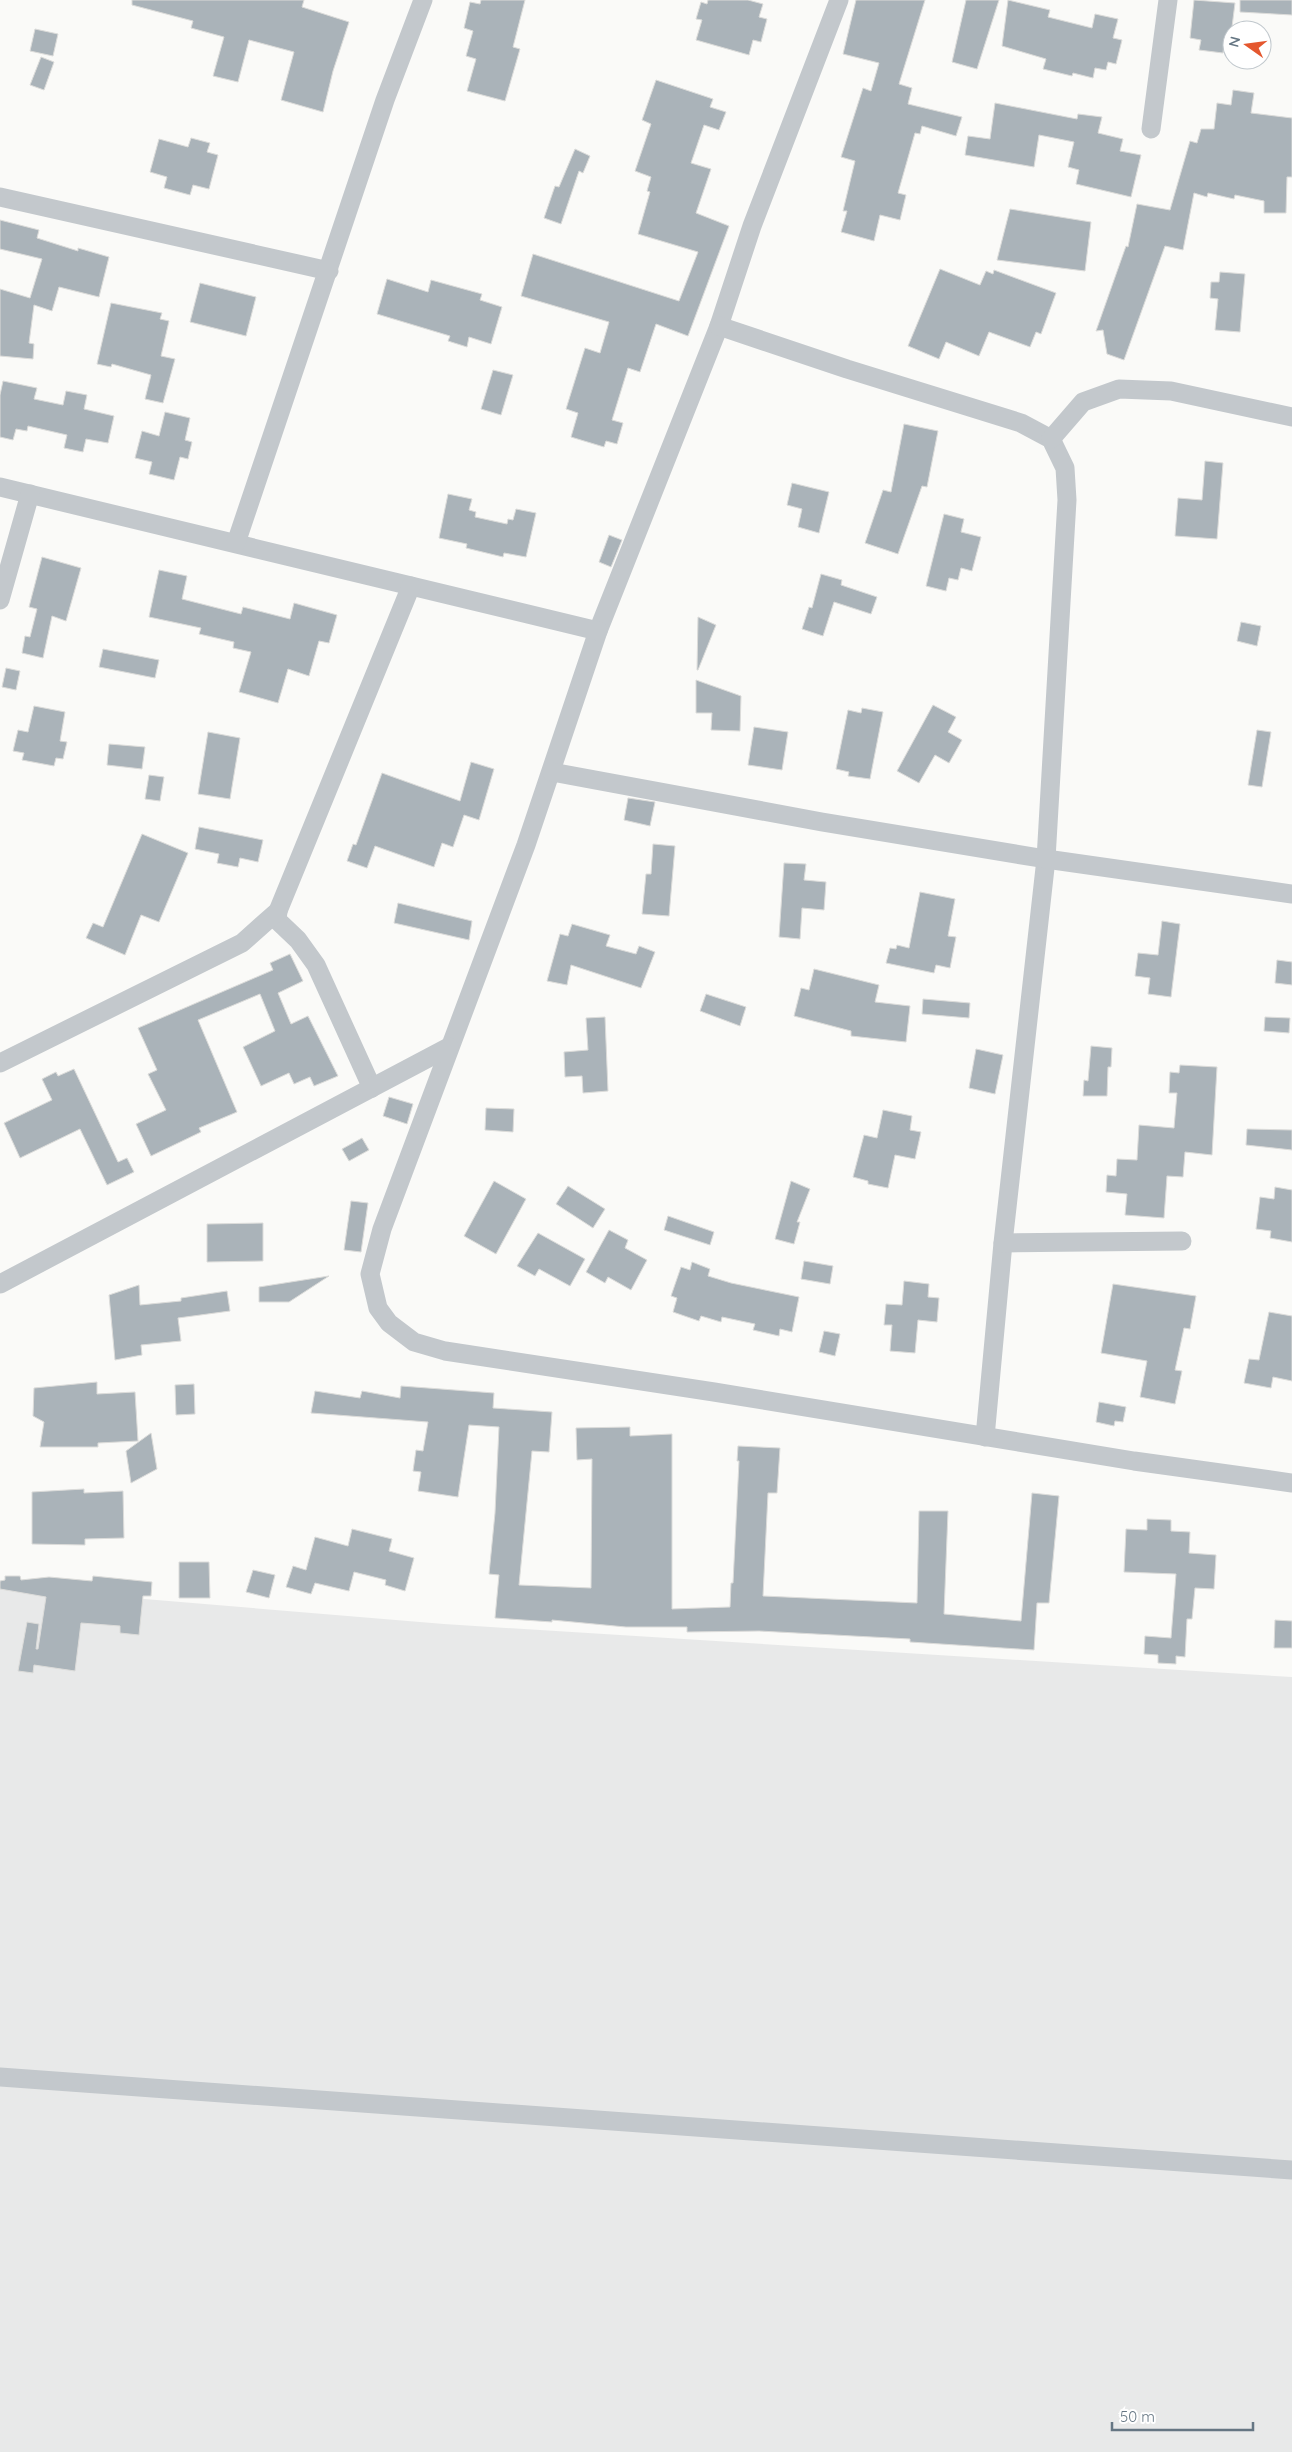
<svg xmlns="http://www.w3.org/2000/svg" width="1292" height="2452" viewBox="0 0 1292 2452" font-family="Quicksand,sans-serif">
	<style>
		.built { fill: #e8e9e9 }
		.building { fill: #aab3b9; stroke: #dcdcda }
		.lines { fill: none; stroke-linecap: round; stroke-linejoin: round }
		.minor { stroke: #c3c8cc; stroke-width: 19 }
	</style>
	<rect width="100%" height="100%" fill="#fafaf8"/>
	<path class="built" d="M0,1587L444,1624L1292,1677V2452H0Z"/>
	<g class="building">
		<path d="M132,0H304L302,7L349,22L333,71L323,112L281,100L294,52L249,40L238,82L213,76L224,37L191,28L193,21L132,5Z"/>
		<path d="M481,0H525L513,47L520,49L505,101L467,91L476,59L466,56L473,31L464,28L470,2L480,4Z"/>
		<path d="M708,0H748L763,4L759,17L767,19L761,42L753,40L749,55L696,40L702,20L696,19L701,2L707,4Z"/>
		<path d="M856,0H925L899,84L912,88L908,104L962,117L956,136L922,126L920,134L915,133L898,193L906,195L900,220L880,215L874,241L841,232L847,211H843L855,161L841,157L863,88L871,91L879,63L843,54Z"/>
		<path d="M966,0H999L977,69L952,62Z"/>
		<path d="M1008,0L1050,10L1048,17L1092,28L1095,14L1118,19L1113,38L1122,40L1116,64L1108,62L1106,70L1095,68L1093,78L1073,73L1072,76L1043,69L1046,59L1002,46Z"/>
		<path d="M1194,0L1235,3L1230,43H1224L1223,53L1199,50L1201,40L1190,38Z"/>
		<path d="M1240,0H1292V15L1240,12Z"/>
		<path d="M35,29L58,34L53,56L30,51Z"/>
		<path d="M41,57L54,62L44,90L30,85Z"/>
		<path d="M656,80L713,99L710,107L726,112L719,130L704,125L691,163L711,169L696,213L729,226L688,336L656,324L640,372L628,368L612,420L623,423L617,444L606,441L604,447L571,437L578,413L566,409L585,348L600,353L609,322L521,296L533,254L679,301L698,252L638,234L650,192L647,191L651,177L635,171L651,124L642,120Z"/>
		<path d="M1233,90L1254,93L1251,113L1292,118V177H1287L1286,213H1264V201L1235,195L1234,199L1208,193L1207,197L1194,193L1183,250L1165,246L1124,360L1107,354L1103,330L1096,331L1126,246L1128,247L1137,204L1170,210L1190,141L1197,143L1201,129H1214L1217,103L1231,105Z"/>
		<path d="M995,103L1077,119L1078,114L1102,117L1098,133L1123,139L1120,151L1141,155L1131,197L1076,184L1079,170L1068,167L1074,142L1039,135L1034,167L965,155L968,136L990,139Z"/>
		<path d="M191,138L210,143L207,152L218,155L209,189L193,185L190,195L164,188L167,177L150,172L159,139L188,147Z"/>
		<path d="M575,149L590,156L583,173L579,171L561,224L544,218L555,186L559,187Z"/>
		<path d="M1010,209L1091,222L1085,271L997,260Z"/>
		<path d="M0,220L39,230L37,238L78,251V248L109,257L99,297L59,287L52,311L34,305L29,343L34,344L33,359L0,356V289L30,298L42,259L0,249Z"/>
		<path d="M940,269L980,285L986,271L993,274L994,270L1056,293L1041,334L1036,332L1030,347L989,332L979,356L946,342L939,359L908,346Z"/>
		<path d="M1220,272L1245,274L1240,332L1215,330L1218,299L1210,298L1211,282H1219Z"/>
		<path d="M387,279L428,292L431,280L482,294L480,300L502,307L491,344L469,337L467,347L448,341L450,336L377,314Z"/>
		<path d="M200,283L256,297L246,336L190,322Z"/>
		<path d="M111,303L162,313L160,319L169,321L161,356L175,359L163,403L145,399L151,375L112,364L111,367L97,364Z"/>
		<path d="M493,370L513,375L501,415L481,409Z"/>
		<path d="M3,381L37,388L34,399L63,405L66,391L87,395L84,409L114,416L108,443L86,439L83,452L64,448L67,435L28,426L27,431L16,429L13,440L0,437V395Z"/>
		<path d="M165,412L190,418L185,440L192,442L188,459L180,457L174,480L149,474L152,462L135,458L142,431L159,436Z"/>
		<path d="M904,424L938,431L927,487L922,486L898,554L865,543L883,490L891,492Z"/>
		<path d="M1205,461L1223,463L1217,539L1175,536L1178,498L1202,500Z"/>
		<path d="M792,483L829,492L819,533L798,527L802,509L787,505Z"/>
		<path d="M448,494L472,499L469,510L476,512L475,517L507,524L508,519L513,520L516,509L536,513L526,557L504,553L503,557L466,548L467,544L439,538Z"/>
		<path d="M944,514L964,519L961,532L981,537L972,571L961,568L958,580L949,578L946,591L926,586Z"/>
		<path d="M609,535L622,540L611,567L599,562Z"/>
		<path d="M42,557L81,568L66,621L52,616L43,658L22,653L25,636L30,637L37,609L29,607Z"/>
		<path d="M159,570L187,576L182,599L241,614L243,607L290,619L294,603L337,615L329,643L319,641L309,676L288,669L278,703L239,692L251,652L233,648L234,642L199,634L201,628L149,617Z"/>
		<path d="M821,574L842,580L841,585L877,597L871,614L834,602L823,636L802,629L809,607L812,608Z"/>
		<path d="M698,617L716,625L698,670H697Z"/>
		<path d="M1241,622L1261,626L1257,646L1237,641Z"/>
		<path d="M103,649L159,660L155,678L99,667Z"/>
		<path d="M6,668L20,671L16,690L2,687Z"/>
		<path d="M696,680L741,696L740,731L711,730L712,713H696Z"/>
		<path d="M933,705L956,717L948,732L962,740L949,763L935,755L919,783L897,771Z"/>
		<path d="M34,706L65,712L60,741L67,742L63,759L56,758L54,766L22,760L24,753L13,751L18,730L28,732Z"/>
		<path d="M862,708L883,712L870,779L848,776L849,772L836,769L848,710L861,713Z"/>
		<path d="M754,727L788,732L782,770L748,765Z"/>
		<path d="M1257,730L1271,732L1262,787L1248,785Z"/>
		<path d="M208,732L240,738L230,799L198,794Z"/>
		<path d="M109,744L145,747L142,769L107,765Z"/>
		<path d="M471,762L494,769L479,820L464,815L453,847L442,843L434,867L375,846L367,868L347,861L353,844L356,845L382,773L460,801Z"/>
		<path d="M149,775L164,777L160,801L145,799Z"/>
		<path d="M628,798L655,802L650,826L624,820Z"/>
		<path d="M199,827L263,840L258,862L240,858L238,867L217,863L219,854L195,849Z"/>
		<path d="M142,834L188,853L159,922L141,915L125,955L86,938L93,923L103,927Z"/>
		<path d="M653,844L675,846L669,916L642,914L646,874H651Z"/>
		<path d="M784,863L806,864L804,880L826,882L824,910L802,908L800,939L779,937Z"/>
		<path d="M920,892L955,899L948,936L956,937L950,968L936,965L934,973L886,963L890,948L896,949L897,945L909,948Z"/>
		<path d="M398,903L472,921L469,940L394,923Z"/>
		<path d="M1162,921L1180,924L1171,997L1148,994L1150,978L1135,976L1138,953L1158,955Z"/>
		<path d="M572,924L610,935L606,946L636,954L639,946L655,952L641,988L571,965L567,985L547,981L560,934L568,936Z"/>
		<path d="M290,954L303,981L278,993L291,1024L308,1016L338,1076L314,1086L310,1077L294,1084L289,1073L261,1086L243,1047L275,1031L260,994L198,1020L237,1112L199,1128L201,1132L151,1156L136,1124L166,1110L148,1074L157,1070L138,1028L273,970L270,963Z"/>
		<path d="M1277,960L1292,962V985L1275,983Z"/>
		<path d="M814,969L879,985L875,1002L910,1006L906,1042L851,1036V1031L794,1016L801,988L809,990Z"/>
		<path d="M706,994L746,1007L740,1026L700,1011Z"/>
		<path d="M923,999L970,1003L969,1018L922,1014Z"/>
		<path d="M605,1017L608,1091L583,1093L582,1076L565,1077L564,1052L588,1050L586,1018Z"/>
		<path d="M1265,1017L1290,1018L1289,1033L1264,1031Z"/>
		<path d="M1091,1046L1112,1048L1111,1067H1108L1107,1096H1083L1084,1080L1088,1081Z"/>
		<path d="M976,1049L1003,1055L995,1094L969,1088Z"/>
		<path d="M1180,1065L1217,1067L1212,1155L1185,1152L1183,1177L1167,1176L1164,1218L1125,1215L1127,1194L1106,1192L1107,1175L1116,1176L1117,1159L1137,1160L1139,1125L1174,1128L1177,1093H1169L1170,1072L1179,1073Z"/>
		<path d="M74,1069L118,1162L127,1158L134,1172L107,1185L80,1129L20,1158L4,1123L52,1100L42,1079L56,1072L58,1076Z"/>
		<path d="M389,1097L413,1104L407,1124L383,1116Z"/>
		<path d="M486,1108L514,1109L513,1132L485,1130Z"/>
		<path d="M883,1110L912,1116L910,1130L921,1132L915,1159L895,1155L888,1188L868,1184V1181L853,1177L864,1135L877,1138Z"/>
		<path d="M1247,1129L1292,1130V1150L1246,1145Z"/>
		<path d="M362,1138L369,1150L349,1161L342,1149Z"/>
		<path d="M494,1181L526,1199L496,1254L464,1236Z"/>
		<path d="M791,1181L810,1189L797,1222H800L794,1244L775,1239Z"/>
		<path d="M568,1186L605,1209L593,1228L556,1204Z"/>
		<path d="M1275,1187L1292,1190V1242L1270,1238L1271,1231L1256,1229L1260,1197L1274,1199Z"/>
		<path d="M351,1201L368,1203L361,1252L344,1250Z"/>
		<path d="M668,1216L714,1232L710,1245L664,1230Z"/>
		<path d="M263,1223V1261L207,1262V1224Z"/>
		<path d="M609,1230L628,1240L625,1248L647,1260L631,1290L608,1277L605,1283L586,1272Z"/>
		<path d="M538,1233L585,1259L570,1286L539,1269L535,1276L517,1266Z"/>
		<path d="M804,1261L833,1266L830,1284L801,1279Z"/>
		<path d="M692,1262L710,1269L708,1276L731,1283L799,1297L792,1332L780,1329L779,1336L753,1330L755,1324L722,1317L721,1322L701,1316L699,1321L673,1312L677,1298L671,1296L681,1267L690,1270Z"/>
		<path d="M329,1276L289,1302H259V1287Z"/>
		<path d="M904,1281L929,1284L928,1297L939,1298L937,1322L918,1320L915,1353L890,1351L892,1325H884L886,1304L902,1305Z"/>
		<path d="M1113,1284L1196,1296L1190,1329L1184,1328L1175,1370L1182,1371L1175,1404L1140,1397L1147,1361L1101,1353Z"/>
		<path d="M139,1285L140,1305L181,1301V1298L227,1291L230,1311L178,1318L181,1341L141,1345L142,1355L115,1360L109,1295Z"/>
		<path d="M1269,1312L1292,1316V1381L1273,1377L1271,1388L1244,1383L1249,1359L1259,1360Z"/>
		<path d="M824,1331L840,1334L835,1356L819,1352Z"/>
		<path d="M97,1382V1394L135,1392L138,1441L98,1443V1447H40L44,1422L33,1416L34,1388Z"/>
		<path d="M194,1384L195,1414L176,1415L175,1385Z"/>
		<path d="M401,1386L494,1393L493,1408L552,1412L549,1452L532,1451L519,1585L591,1588L592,1459L577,1460L576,1428L630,1427V1436L672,1434V1609L730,1607L731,1583H733L739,1461H737L738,1446L780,1448L777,1493H768L763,1596L917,1603L919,1511H948L944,1614L1021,1621L1032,1493L1059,1496L1049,1603H1037L1034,1650L910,1642V1639L759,1631L687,1632V1627H626L552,1620V1622L495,1618L499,1575L489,1574L495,1513L499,1427L469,1425L458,1497L418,1491L421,1472L413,1471L416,1450L423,1451L428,1422L311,1413L315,1391L360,1398L362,1391L400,1398Z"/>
		<path d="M1099,1402L1126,1407L1123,1422L1115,1421L1114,1426L1096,1422Z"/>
		<path d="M151,1433L157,1469L131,1483L126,1451Z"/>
		<path d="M84,1489V1493L123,1491L124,1538L85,1539V1545L32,1544V1492Z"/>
		<path d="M1147,1519L1171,1520V1531L1190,1532L1189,1553L1216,1555L1214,1589L1195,1588L1192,1619H1187L1185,1657L1176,1656V1664L1158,1663V1655L1144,1654L1145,1636L1171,1638L1176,1574L1124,1572L1126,1529L1147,1530Z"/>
		<path d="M352,1529L392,1539L389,1551L414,1558L405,1591L385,1585L386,1580L354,1572L349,1591L315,1583L311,1594L286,1587L293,1566L306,1570L315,1537L348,1546Z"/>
		<path d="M179,1562H209L210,1598H179Z"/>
		<path d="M253,1570L275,1575L269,1598L246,1592Z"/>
		<path d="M5,1576H20L21,1580L49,1577L92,1581L93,1576L152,1582L151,1596H143L139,1635L120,1633V1626L81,1623L75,1671L34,1665L33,1673L18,1671L27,1622L39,1624L36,1649H38L46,1597L0,1589V1581L5,1580Z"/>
		<path d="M1275,1620L1292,1621V1648H1274Z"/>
	</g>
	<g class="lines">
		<g class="minor">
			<path d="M839,0L752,226L719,326L598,631L526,845L382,1229L370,1274L378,1308L389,1323L414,1342L445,1351L714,1392L1134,1461L1292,1483"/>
			<path d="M1151,129L1168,0"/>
			<path d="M0,197L329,271"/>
			<path d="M719,326L847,369L1021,423L1051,439L1065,468L1067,500L1046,859L1003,1243L985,1437"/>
			<path d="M1051,439L1083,402L1119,389L1171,391L1292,417"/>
			<path d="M0,487L598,631"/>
			<path d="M236,543L385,100L423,0"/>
			<path d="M0,600L30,494"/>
			<path d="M552,772L822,822L1046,859L1292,894"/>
			<path d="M278,911L277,920L298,940L316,965L372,1088"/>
			<path d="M0,1063L242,943L278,911L411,586"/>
			<path d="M1003,1243L1182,1241"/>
			<path d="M0,1284L449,1047"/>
			<path d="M0,2077L1292,2170"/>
		</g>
	</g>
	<g transform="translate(1247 45) rotate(284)"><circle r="24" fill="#ffffff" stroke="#c1c8cd"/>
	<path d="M0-4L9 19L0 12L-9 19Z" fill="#e4572e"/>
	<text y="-8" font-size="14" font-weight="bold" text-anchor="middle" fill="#657683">N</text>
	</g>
	<path d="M1112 2422v8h141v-8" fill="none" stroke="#657683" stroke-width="2.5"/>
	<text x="1120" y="2422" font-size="15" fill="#657683" stroke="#ffffff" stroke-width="4" paint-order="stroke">50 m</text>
</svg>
